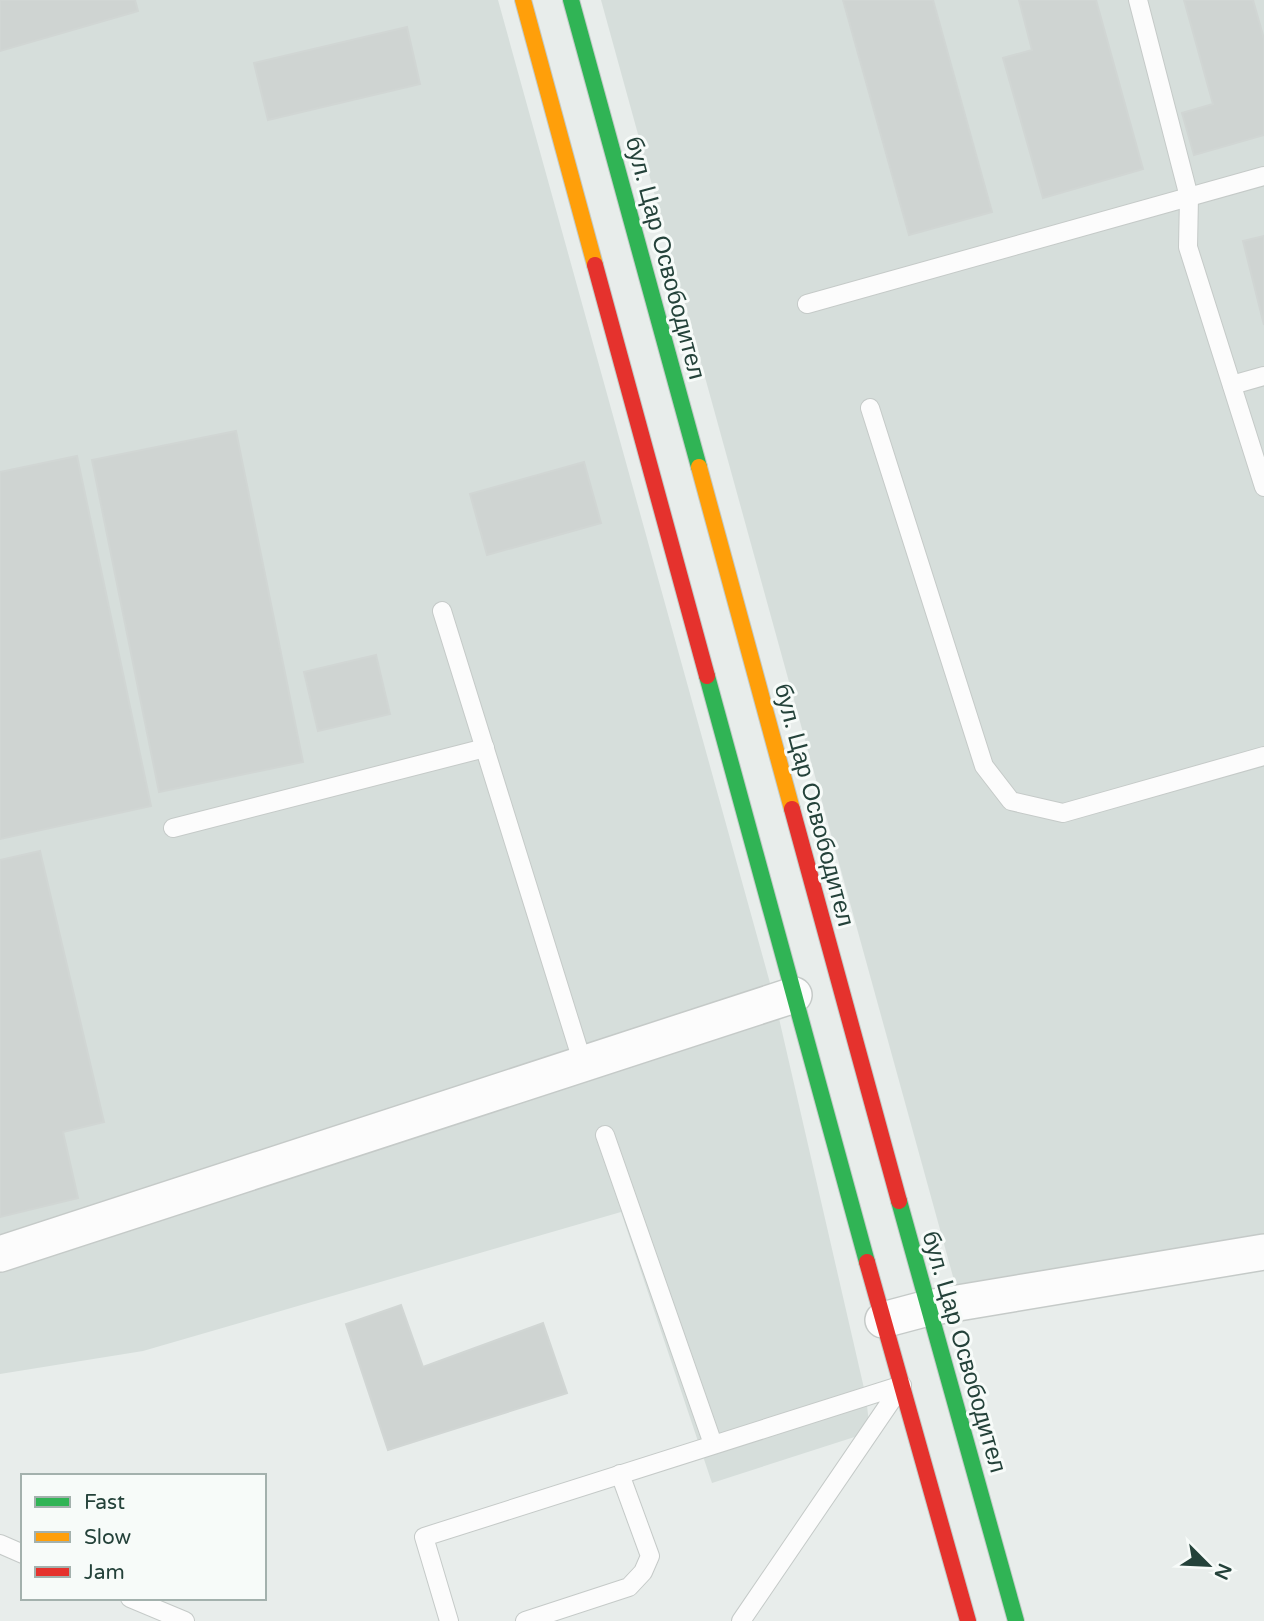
<svg xmlns="http://www.w3.org/2000/svg" width="1264" height="1621" viewBox="0 0 1264 1621" font-family="'Varela Round',sans-serif">
	<style>
		.built { fill: #d6dedb }
		.building { fill: #cfd4d2; stroke: #d1d6d4; stroke-width: 2 }
		.lines { fill: none; stroke-linecap: round; stroke-linejoin: round }
		.lane-casing { stroke: #c5cac8; stroke-width: 20 }
		.street-casing { stroke: #c5cac8; stroke-width: 38 }
		.fast-casing { stroke: #c3cbc8; stroke-width: 18 }
		.slow-casing { stroke: #c3cbc8; stroke-width: 18 }
		.jam-casing { stroke: #c3cbc8; stroke-width: 18 }
		.lane { stroke: #fcfcfc; stroke-width: 18 }
		.street { stroke: #fcfcfc; stroke-width: 35 }
		.fast { stroke: #30b455; stroke-width: 16 }
		.slow { stroke: #ff9f0a; stroke-width: 16 }
		.jam { stroke: #e5322d; stroke-width: 16 }
		.labels { text-anchor: middle; dominant-baseline: central; stroke-width: 6; stroke-linejoin: round; paint-order: stroke }
		.street-label { font-size: 24px; fill: #24423a; stroke: #f7fbf9 }
	</style>
	<rect width="100%" height="100%" fill="#e8edeb"/>
	<g class="built">
		<path d="M0,0H498L775,1001L866,1397L870,1432L712,1483L621,1212L143,1351L0,1374Z"/>
		<path d="M601,0H1264V1252L960,1302Z"/>
	</g>
	<g class="building">
		<path d="M0,0H135L138,11L0,51Z"/>
		<path d="M843,0H933L992,212L909,235Z"/>
		<path d="M1019,0H1096L1143,169L1043,198L1003,58L1032,50Z"/>
		<path d="M1184,0H1253L1264,39V135L1194,155L1182,113L1213,104Z"/>
		<path d="M407,27L420,84L268,120L254,63Z"/>
		<path d="M1264,236V325L1243,241Z"/>
		<path d="M236,431L303,762L159,792L92,460Z"/>
		<path d="M77,456L151,806L0,839V472Z"/>
		<path d="M584,462L601,523L487,555L470,494Z"/>
		<path d="M376,655L390,714L318,731L304,672Z"/>
		<path d="M40,851L104,1122L63,1132L78,1198L0,1217V860Z"/>
		<path d="M401,1305L423,1367L543,1323L567,1393L388,1450L346,1324Z"/>
	</g>
	<g class="lines">
		<defs>
			<g id="lane">
				<path d="M1138,0L1189,197L1188,247L1264,487"/>
				<path d="M807,304L1264,176"/>
				<path d="M1232,385L1264,376"/>
				<path d="M870,408L984,766L1011,801L1063,813L1264,756"/>
				<path d="M442,611L583,1064"/>
				<path d="M173,828L485,748"/>
				<path d="M605,1135L713,1444"/>
				<path d="M0,1544L23,1554"/>
				<path d="M130,1598L185,1621"/>
				<path d="M449,1621L424,1537L902,1385L741,1621"/>
				<path d="M525,1621L629,1587L643,1572L650,1556L620,1474"/>
			</g>
			<g id="street">
				<path d="M0,1254L794,995"/>
				<path d="M883,1320L928,1308L1264,1252"/>
			</g>
			<g id="fast">
				<path d="M571,0L699,467"/>
				<path d="M707,676L867,1262"/>
				<path d="M899,1201L1016,1621"/>
			</g>
			<g id="slow">
				<path d="M523,0L595,265"/>
				<path d="M699,467L792,809"/>
			</g>
			<g id="jam">
				<path d="M595,265L707,676"/>
				<path d="M792,809L899,1201"/>
				<path d="M867,1262L968,1621"/>
			</g>
		</defs>
		<use href="#lane" class="lane-casing"/>
		<use href="#street" class="street-casing"/>
		<use href="#fast" class="fast-casing"/>
		<use href="#slow" class="slow-casing"/>
		<use href="#jam" class="jam-casing"/>
		<use href="#lane" class="lane"/>
		<use href="#street" class="street"/>
		<use href="#fast" class="fast"/>
		<use href="#slow" class="slow"/>
		<use href="#jam" class="jam"/>
	</g>
	<g class="labels">
		<g class="street-label">
			<text transform="translate(665 258) rotate(75)">бул. Цар Освободител</text>
			<text transform="translate(814 805) rotate(75)">бул. Цар Освободител</text>
			<text transform="translate(964 1352) rotate(74)">бул. Цар Освободител</text>
		</g>
	</g>
	<rect x="21" y="1474" width="245" height="126" fill="#f7fbf9" stroke="#a3b1ad" stroke-width="2"/>
	<rect x="35" y="1497" width="35" height="10" fill="#30b455" stroke="#a3b1ad" stroke-width="2"/>
	<text x="84" y="1509" font-size="21" fill="#24423a">Fast</text>
	<rect x="35" y="1532" width="35" height="10" fill="#ff9f0a" stroke="#a3b1ad" stroke-width="2"/>
	<text x="84" y="1544" font-size="21" fill="#24423a">Slow</text>
	<rect x="35" y="1567" width="35" height="10" fill="#e5322d" stroke="#a3b1ad" stroke-width="2"/>
	<text x="84" y="1579" font-size="21" fill="#24423a">Jam</text>
	<g transform="translate(1208 1565) rotate(114)" stroke="#f7fbf9" stroke-width="5" paint-order="stroke">
	<path d="M0-5L12 26L0 18L-12 26Z" fill="#24423a"/>
	<text y="-10" font-size="19" font-weight="bold" text-anchor="middle" fill="#24423a">N</text>
	</g>
</svg>
